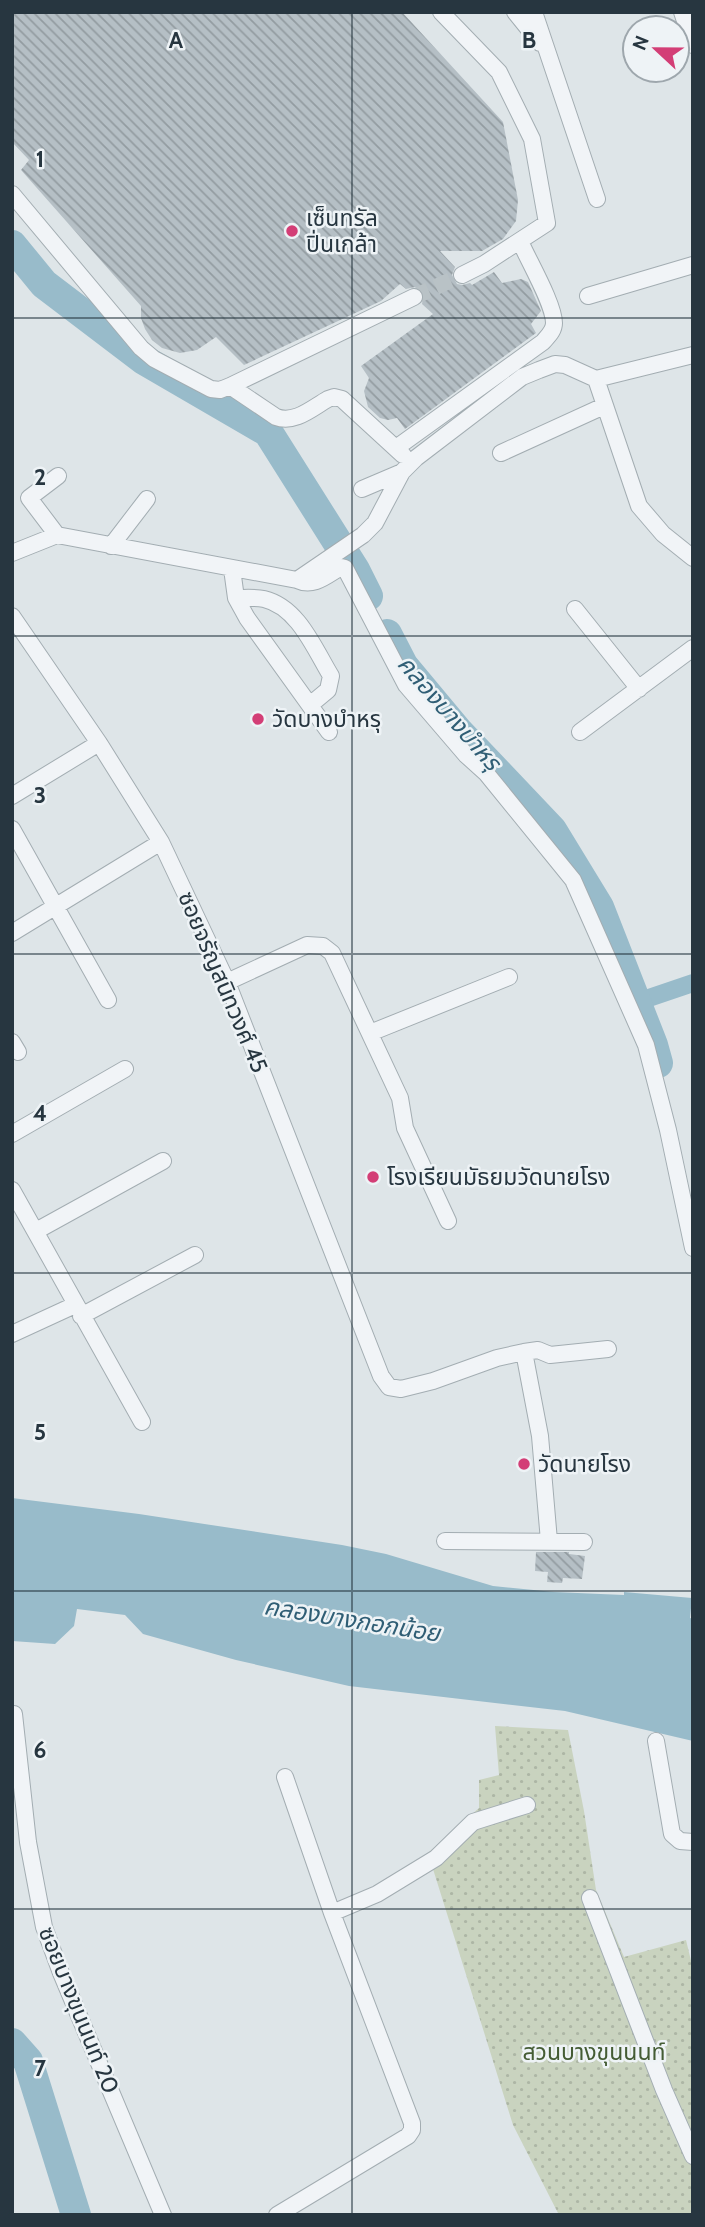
<svg xmlns="http://www.w3.org/2000/svg" width="705" height="2227" font-family="Cabin,'Noto Sans Thai',sans-serif">
  <style>
    .park { fill: url(#park-dots) }
    .water { fill: #98bbca }
    .lines { fill: none; stroke-linecap: round; stroke-linejoin: round }
    .canal { stroke: #98bbca; stroke-width: 18 }
    .river { stroke: #98bbca; stroke-width: 30 }
    .building { fill: url(#building-back-hatch) }
    .minor-tunnel { stroke: #b9c2c6; stroke-width: 16; stroke-dasharray: 16 8; stroke-linecap: butt }
    .minor-casing { stroke: #a3adb2; stroke-width: 18 }
    .minor { stroke: #f1f4f7; stroke-width: 16 }
    .grid { fill: none; stroke: #273640; stroke-width: 2; stroke-opacity: 0.55 }
    .poi-dot { fill: #d33e76; stroke: #eef3f6; stroke-width: 2.5 }
    .labels { text-anchor: middle; stroke-width: 5; stroke-linejoin: round; paint-order: stroke }
    .poi-label { font-size: 23px; fill: #273640; stroke: #eef3f6; text-anchor: start }
    .street-label { font-size: 23px; fill: #273640; stroke: #eef3f6 }
    .park-label { font-size: 23px; fill: #445c34; stroke: #eef3f6 }
    .water-label { font-size: 24px; font-style: italic; fill: #305e75; stroke: #eef3f6 }
    .grid-label { font-size: 23px; text-anchor: middle; font-weight: bold; fill: #273640; stroke: #eef3f6; stroke-width: 5; stroke-linejoin: round; paint-order: stroke }
  </style>
  <defs>
    <pattern id="park-dots" width="8" height="8" patternUnits="userSpaceOnUse" patternTransform="scale(1.75)"><rect width="8" height="8" fill="#c9d3bf"/><path d="M2 2h.1M6 6h.1" fill="none" stroke="#adb6a5" stroke-width="1.8" stroke-linecap="round"/></pattern>
    <pattern id="building-back-hatch" width="6" height="6" patternUnits="userSpaceOnUse" patternTransform="scale(1.75)"><rect width="6" height="6" fill="#b5bfc5"/><path d="M-1 5l2 2M0 0l6 6M5-1l2 2" fill="none" stroke="#939ca1"/></pattern>
  </defs>
  <rect width="100%" height="100%" fill="#dee5e8"/>
  <!-- park -->
  <path class="park" d="M 495,1726 L 568,1730 L 584,1811 L 596,1890 L 624,1957 L 686,1940 L 693,1969 L 693,2215 L 559,2215 L 513,2125 L 428,1853 L 479,1808 L 479,1780 L 499,1775 Z"/>
  <!-- water -->
  <path class="water" d="M 12,1498 L 139,1514 L 342,1545 L 386,1554 L 493,1586 L 554,1592 L 624,1595 L 624,1592 L 692,1598 L 690,1618 L 693,1619 L 693,1741 L 565,1711 L 349,1686 L 236,1660 L 143,1634 L 125,1615 L 77,1609 L 74,1626 L 55,1644 L 12,1641 Z"/>
  <g class="lines">
    <!-- canal -->
    <path class="canal" d="M 637,1002 L 693,983"/>
    <!-- river -->
    <path class="river" d="M 12,245 L 44,284 L 144,360 L 268,432 L 355,570 L 368,596
      M 387,634 L 403,665 L 458,731 L 552,830 L 599,907 L 653,1045 L 658,1063
      M 12,2043 L 28,2061 L 76,2215"/>
  </g>
  <!-- building -->
  <path class="building" d="M 12,12 L 402,12 L 503,122 L 518,200 L 516,221 L 503,239 L 482,251 L 440,251 L 455,267 L 452,275 L 457,284 L 462,285 L 470,283 L 472,285 L 494,272 L 502,283 L 521,279 L 528,282 L 541,311 L 531,324 L 536,333 L 405,429 L 397,418 L 388,420 L 380,418 L 368,407 L 364,391 L 369,378 L 361,366 L 433,314 L 422,304 L 424,293 L 415,287 L 406,289 L 400,284 L 381,301 L 244,365 L 216,337 L 197,350 L 180,353 L 162,348 L 152,340 L 145,329 L 141,318 L 141,306 L 21,170 L 29,160 L 12,142 Z
    M 536,1552 L 569,1552 L 569,1554 L 585,1556 L 582,1579 L 563,1578 L 562,1583 L 547,1582 L 548,1572 L 535,1571 Z"/>
  <g class="lines">
    <!-- minor-tunnel -->
    <path class="minor-tunnel" d="M 414,297 L 462,275"/>
    <!-- minor casing -->
    <g class="minor-casing">
      <path id="minor" d="M 441,12 L 499,72 L 532,139 L 547,223 L 484,264 L 462,275
        M 515,12 L 540,43
        M 534,12 L 597,199
        M 682,12 L 693,45
        M 12,194 L 141,348 L 154,359 L 211,389 L 220,390 L 230,386 L 414,297
        M 588,296 L 693,265
        M 596,379 L 639,506 L 663,534 L 693,558
        M 230,386 L 276,417 C 295,424 312,408 328,399 L 334,397 L 342,399 L 403,455
        M 396,448 L 543,342 C 548,336 554,331 554,323 C 554,304 528,260 520,241
        M 501,453 L 604,406
        M 362,489 L 402,472
        M 57,535 L 29,498 L 58,476
        M 111,546 L 147,499
        M 12,553 L 57,535 L 297,580 L 363,535 L 375,523 L 402,472 L 416,458 L 522,377 L 539,370 L 555,364 L 565,365 L 596,379 L 693,355
        M 232,569 L 236,598 L 247,618 L 329,732
        M 297,580 C 314,588 327,575 341,567 L 345,568 L 406,685 L 466,755 L 486,773 L 573,880 L 646,1045 L 668,1130 L 693,1248
        M 236,598 C 245,598 255,597 264,599 C 298,607 314,648 331,676 L 328,690 L 310,705
        M 575,609 L 639,689
        M 12,616 L 99,743 L 161,842 L 227,982 L 381,1376 L 389,1387 L 401,1389 L 433,1381 L 497,1358 L 524,1352 L 540,1436 L 549,1541
        M 580,732 L 693,648
        M 12,796 L 99,743
        M 12,829 L 108,1000
        M 12,933 L 161,842
        M 227,982 L 307,945 L 323,946 L 332,953 L 400,1098 L 405,1128 L 448,1221
        M 370,1033 L 509,977
        M 12,1042 L 18,1052
        M 12,1134 L 125,1069
        M 12,1190 L 142,1422
        M 36,1231 L 163,1161
        M 81,1316 L 195,1255
        M 12,1334 L 75,1305
        M 524,1352 L 538,1350 L 550,1355 L 608,1349
        M 445,1541 L 584,1542
        M 14,1714 L 28,1842 L 44,1927 L 61,1973 L 163,2215
        M 656,1741 L 672,1834 L 680,1841 L 693,1842
        M 590,1898 L 664,2090 L 693,2156
        M 332,1913 L 377,1894 L 436,1858 L 473,1822 L 527,1805
        M 277,2215 L 408,2136 L 412,2130 L 412,2123 L 332,1913 L 285,1777"/>
    </g>
    <!-- minor -->
    <use href="#minor" class="minor"/>
  </g>
  <!-- grid -->
  <path class="grid" d="M 352,12 L 352,2215M 12,318 L 693,318M 12,636 L 693,636M 12,954 L 693,954M 12,1273 L 693,1273M 12,1591 L 693,1591M 12,1909 L 693,1909"/>
  <!-- markers -->
  <g class="poi-dot">
    <circle cx="292" cy="231" r="7"/>
    <circle cx="258" cy="719" r="7"/>
    <circle cx="373" cy="1177" r="7"/>
    <circle cx="524" cy="1464" r="7"/>
  </g>
  <g class="labels">
    <!-- poi labels -->
    <g class="poi-label">
      <text x="306" y="226">เซ็นทรัล<tspan x="306" dy="26">ปิ่นเกล้า</tspan></text>
      <text x="272" y="727">วัดบางบำหรุ</text>
      <text x="387" y="1185">โรงเรียนมัธยมวัดนายโรง</text>
      <text x="538" y="1472">วัดนายโรง</text>
    </g>
    <!-- street labels -->
    <g class="street-label">
      <text transform="translate(223 982) rotate(67)" y="8">ซอยจรัญสนิทวงศ์ 45</text>
      <text transform="translate(79 2010) rotate(68)" y="8">ซอยบางขุนนนท์ 20</text>
    </g>
    <!-- park labels -->
    <g class="park-label">
      <text x="594" y="2060">สวนบางขุนนนท์</text>
    </g>
    <!-- water labels -->
    <g class="water-label">
      <text transform="translate(449 713) rotate(49)" y="8">คลองบางบำหรุ</text>
      <text transform="translate(352 1620) rotate(9)" y="8">คลองบางกอกน้อย</text>
    </g>
  </g>
  <g class="grid-label">
    <text x="176" y="48">A</text>
    <text x="529" y="48">B</text>
    <text x="40" y="167">1</text>
    <text x="40" y="485">2</text>
    <text x="40" y="803">3</text>
    <text x="40" y="1121">4</text>
    <text x="40" y="1440">5</text>
    <text x="40" y="1758">6</text>
    <text x="40" y="2076">7</text>
  </g>
  <!-- border -->
  <rect width="705" height="2227" fill="none" stroke="#273640" stroke-width="28"/>
  <!-- north arrow -->
  <g transform="translate(656 49) rotate(292)"><circle r="33" fill="#eef3f6" stroke="#9ea7ad" stroke-width="2"/>
  <path d="M0-5L12 26L0 18L-12 26Z" fill="#d33e76"/>
  <text y="-10" font-size="19" font-weight="bold" text-anchor="middle" fill="#273640">N</text>
  </g>
</svg>
